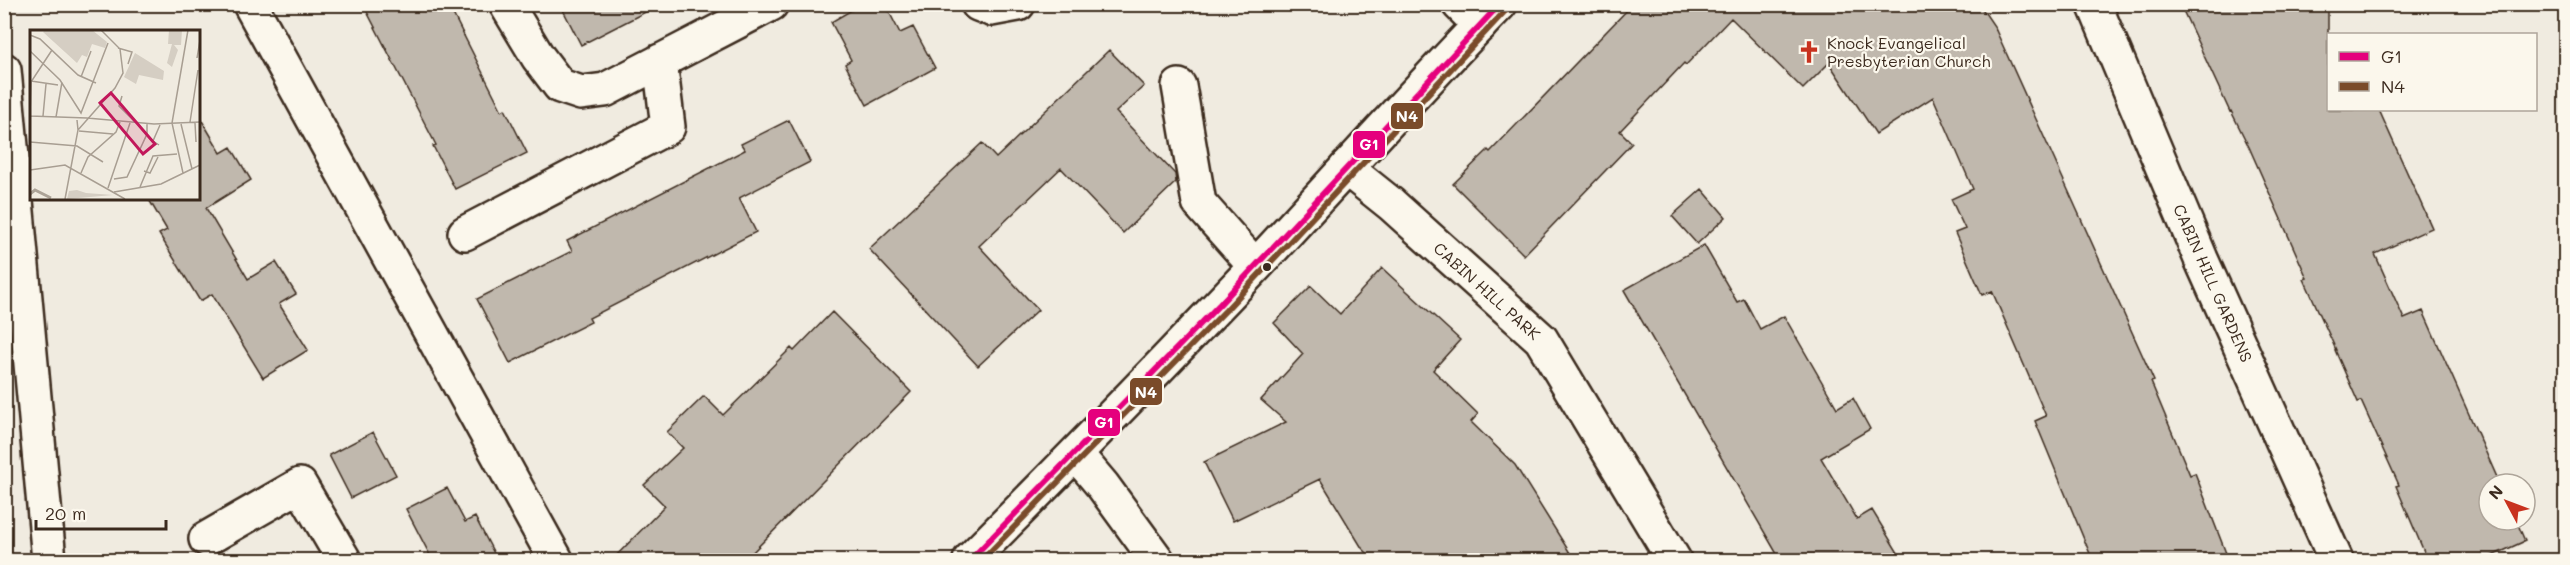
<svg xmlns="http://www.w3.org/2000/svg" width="2570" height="565" font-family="Mali,sans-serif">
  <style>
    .green { fill: #d5cec3; stroke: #887c70; stroke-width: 1.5 }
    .building { fill: #c0b8ad; stroke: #3b2a1e; stroke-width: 1.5 }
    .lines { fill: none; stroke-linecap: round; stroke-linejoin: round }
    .minor-casing { stroke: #3b2a1e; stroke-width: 38 }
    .highway-casing { stroke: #3b2a1e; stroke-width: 38 }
    .minor { stroke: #fbf7ec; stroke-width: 33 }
    .highway { stroke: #fbf7ec; stroke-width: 33 }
    .bus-1-casing { stroke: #fbf7ec; stroke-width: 10 }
    .bus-2-casing { stroke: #fbf7ec; stroke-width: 10 }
    .bus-1 { stroke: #e5007d; stroke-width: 6 }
    .bus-2 { stroke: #7a4b2a; stroke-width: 6 }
    .bus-dot { fill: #3b2a1e; stroke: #fbf7ec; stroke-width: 2 }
    .labels { text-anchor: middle; stroke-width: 4.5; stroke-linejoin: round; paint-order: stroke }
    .poi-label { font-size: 16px; fill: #3b2a1e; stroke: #fbf7ec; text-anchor: start }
    .street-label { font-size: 16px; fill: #3b2a1e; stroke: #fbf7ec }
    .inset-river { fill: none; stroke: #aca397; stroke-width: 3 }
    .inset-road { fill: none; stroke: #a89e92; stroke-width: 1.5 }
    .view { fill: #c2185b; fill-opacity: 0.15; stroke: #c2185b; stroke-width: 3 }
    .inset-edge { fill: none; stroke: #3b2a1e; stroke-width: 3 }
    .line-badge { stroke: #fbf7ec; stroke-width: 2 }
    .badge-label { font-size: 16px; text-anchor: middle; font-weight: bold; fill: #fff }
  </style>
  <rect width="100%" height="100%" fill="#f0ebe0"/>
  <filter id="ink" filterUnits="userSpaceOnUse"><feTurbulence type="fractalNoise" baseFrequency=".0167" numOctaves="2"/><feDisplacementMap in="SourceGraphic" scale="12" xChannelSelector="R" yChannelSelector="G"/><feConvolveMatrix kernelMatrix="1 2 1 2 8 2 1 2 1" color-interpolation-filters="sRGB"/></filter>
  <g filter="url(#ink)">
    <!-- green -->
    <path class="green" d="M 5,459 L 12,560 L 5,560 Z"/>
    <!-- building -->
    <path class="building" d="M 363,4 L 448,4 L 502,111 L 505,109 L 527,153 L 455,189 L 433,146 L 436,145 Z
      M 560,4 L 661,4 L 581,45 Z
      M 862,4 L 885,4 L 900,33 L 913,27 L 935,68 L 867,105 L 845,64 L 851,60 L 831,22 Z
      M 1633,4 L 1979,4 L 1994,26 L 2077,210 L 2154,381 L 2151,382 L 2190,475 L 2195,473 L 2229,561 L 2093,561 L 2035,421 L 2046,416 L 1992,291 L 1982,295 L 1955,233 L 1965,229 L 1951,199 L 1973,189 L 1933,97 L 1876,134 L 1829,63 L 1803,89 L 1731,18 L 1686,65 L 1684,63 L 1620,131 L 1632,143 L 1524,255 L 1453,184 L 1488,150 L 1490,152 Z
      M 2180,4 L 2328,4 L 2328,110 L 2379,110 L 2432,228 L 2375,254 L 2404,319 L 2423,311 L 2500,484 L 2489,484 L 2489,520 L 2516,520 L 2525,541 L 2481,561 L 2428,561 L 2396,486 L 2399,485 L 2361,401 L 2358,402 L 2335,350 L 2336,350 L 2304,279 L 2307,278 L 2249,147 L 2231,111 L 2230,112 Z
      M 1109,50 L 1144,86 L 1116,112 L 1175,174 L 1176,182 L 1123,233 L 1061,168 L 979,246 L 1038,310 L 978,366 L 869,249 L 982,143 L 996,158 Z
      M 198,114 L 221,153 L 231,147 L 251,180 L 206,208 L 248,279 L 276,262 L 296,294 L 279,304 L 308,350 L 263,378 L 212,294 L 200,301 L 159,234 L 167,230 L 148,198 L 198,198 Z
      M 789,120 L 810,162 L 739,198 L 756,232 L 589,318 L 591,322 L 510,363 L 477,299 L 572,251 L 567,241 L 745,150 L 741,144 Z
      M 1702,189 L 1726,217 L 1697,244 L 1672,216 Z
      M 1704,245 L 1737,302 L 1744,299 L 1760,329 L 1784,316 L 1837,408 L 1853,398 L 1870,429 L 1821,458 L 1857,519 L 1872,510 L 1903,561 L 1781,561 L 1624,290 Z
      M 1382,268 L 1460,340 L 1433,370 L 1478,414 L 1471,422 L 1515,465 L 1575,561 L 1375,561 L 1362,548 L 1320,479 L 1233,521 L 1204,462 L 1286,422 L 1261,400 L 1303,354 L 1274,323 L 1311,286 L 1340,314 Z
      M 832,312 L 911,392 L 744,561 L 611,561 L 665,506 L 644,485 L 683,448 L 667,432 L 704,396 L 723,415 L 791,348 L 794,351 Z
      M 373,432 L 396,475 L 351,498 L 329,455 Z
      M 447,488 L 465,522 L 475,517 L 498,561 L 433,561 L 406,509 Z"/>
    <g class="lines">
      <!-- minor casing -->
      <g class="minor-casing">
        <path id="minor" d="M 250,4 L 556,560
          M 506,4 L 538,57 L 560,86 L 581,93 L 605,90 L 771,4
          M 978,4 L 991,9 L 1018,4
          M 1459,4 L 1480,25
          M 2094,4 L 2201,259 L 2336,560
          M 1179,86 L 1199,203 L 1255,266
          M 1346,168 L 1391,204 L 1541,339 L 1674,560
          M 465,233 L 668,127 L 660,61
          M 1076,454 L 1103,486 L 1157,560
          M 206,539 L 300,485 L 344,560"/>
      </g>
      <!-- highway casing -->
      <g class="highway-casing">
        <path id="highway" d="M 4,70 L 49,560
          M 970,560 C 1066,464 1161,366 1255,267 C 1337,179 1416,90 1500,4"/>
      </g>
      <!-- minor -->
      <use href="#minor" class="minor"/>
      <!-- highway -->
      <use href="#highway" class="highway"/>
      <!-- bus-1 casing -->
      <g class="bus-1-casing">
        <path id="bus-1" d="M 970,560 L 1220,304 L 1500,4"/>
      </g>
      <!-- bus-2 casing -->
      <g class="bus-2-casing">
        <path id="bus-2" d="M 982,560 L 1226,310 L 1506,10"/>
      </g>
      <!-- bus-1 -->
      <use href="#bus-1" class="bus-1"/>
      <!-- bus-2 -->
      <use href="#bus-2" class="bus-2"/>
    </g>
  </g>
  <!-- icons -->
  <defs>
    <g id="church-bare" transform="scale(1.8)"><path d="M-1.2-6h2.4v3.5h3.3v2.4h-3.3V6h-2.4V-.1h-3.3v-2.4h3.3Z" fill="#c8321e" stroke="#fbf7ec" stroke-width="2.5" paint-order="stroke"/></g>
  </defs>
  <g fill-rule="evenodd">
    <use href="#church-bare" x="1809" y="52"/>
  </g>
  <!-- markers -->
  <circle class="bus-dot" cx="1267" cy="267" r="5"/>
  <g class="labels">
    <!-- poi labels -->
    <g class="poi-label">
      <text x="1827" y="49">Knock Evangelical<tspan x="1827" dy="18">Presbyterian Church</tspan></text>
    </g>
    <!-- street labels -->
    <g class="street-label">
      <text transform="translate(2213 283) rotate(66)" y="6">CABIN HILL GARDENS</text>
      <text transform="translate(1487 291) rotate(42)" y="6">CABIN HILL PARK</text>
    </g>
  </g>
  <!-- overview -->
  <g transform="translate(30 30)">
    <rect width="170" height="170" fill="#f0ebe0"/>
    <path d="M 15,0 L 62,0 L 77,12 L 75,18 L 62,14 L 57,27 L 52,25 L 47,33 L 13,2 ZM 139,0 L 152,0 L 151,15 L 144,15 L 148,20 L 142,37 L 137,33 L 142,14 L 138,14 ZM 105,23 L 134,41 L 133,50 L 109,45 L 106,54 L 94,47 ZM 47,160 L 56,163 L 83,165 L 37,169 L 39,161 Z" fill="#d5cec3"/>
    <path class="inset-river" d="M 0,164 L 5,160 L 21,168"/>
    <path class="inset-road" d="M 0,5 L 10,9 L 48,45 L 66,53M 88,18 L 102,22 L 98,34M 0,21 L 30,50 L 51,83 L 78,13M 167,28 L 170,10M 51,47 L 61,21M 1,51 L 28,55M 92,66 L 89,76 L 105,92M 0,86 L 1,52 L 22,20M 0,86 L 57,88M 13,86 L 16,54M 26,87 L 32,52M 57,88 L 124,94 L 170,92M 160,92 L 168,40M 165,93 L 166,112M 151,94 L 162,139M 48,100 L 85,58 L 93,43 L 90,19 L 71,0M 49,101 L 83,104M 0,112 L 47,116 L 73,132M 129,115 L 123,111 L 130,95M 0,140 L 35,135 L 95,169M 114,141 L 120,143 L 128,127M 51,143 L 58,127 L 86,102 L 90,92M 153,143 L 142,93 L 158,0M 84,149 L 97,147 L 117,104 L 117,94M 110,157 L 123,126 L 147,124M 78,158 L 100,93M 84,162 L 131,154 L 170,135M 35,169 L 48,100 L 47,90"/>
    <path class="view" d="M 81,63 L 125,114 L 113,124 L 70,73 Z"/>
    <rect width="170" height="170" class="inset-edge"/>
  </g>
  <g class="line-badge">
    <rect x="1390" y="102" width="34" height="28" rx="6" fill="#7a4b2a"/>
    <rect x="1352" y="130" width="34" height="29" rx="6" fill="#e5007d"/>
    <rect x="1129" y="377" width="34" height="29" rx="6" fill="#7a4b2a"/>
    <rect x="1087" y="408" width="34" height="29" rx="6" fill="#e5007d"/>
  </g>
  <g class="badge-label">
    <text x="1407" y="122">N4</text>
    <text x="1369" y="150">G1</text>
    <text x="1146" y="398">N4</text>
    <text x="1104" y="428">G1</text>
  </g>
  <!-- margin -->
  <rect width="2570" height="565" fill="none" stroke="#fbf7ec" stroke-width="24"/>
  <rect x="12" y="12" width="2546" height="541" fill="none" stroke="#3b2a1e" stroke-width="2" filter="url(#ink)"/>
  <!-- legend -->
  <rect x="2327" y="33" width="210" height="78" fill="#fbf7ec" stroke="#aea59a" stroke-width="1.5"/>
  <rect x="2339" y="52" width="30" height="9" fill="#e5007d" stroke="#aea59a" stroke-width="1.5"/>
  <text x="2381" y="63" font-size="18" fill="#3b2a1e">G1</text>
  <rect x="2339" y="82" width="30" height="9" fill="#7a4b2a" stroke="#aea59a" stroke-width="1.5"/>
  <text x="2381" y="93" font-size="18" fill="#3b2a1e">N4</text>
  <!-- north arrow -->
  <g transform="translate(2507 502) rotate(311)"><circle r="28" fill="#fbf7ec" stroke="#aea59a" stroke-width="1.5"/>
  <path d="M0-4.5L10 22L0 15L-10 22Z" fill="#c8321e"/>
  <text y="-9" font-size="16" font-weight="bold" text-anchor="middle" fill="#3b2a1e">N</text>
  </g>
  <!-- scale -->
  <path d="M36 520v9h130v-9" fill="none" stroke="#3b2a1e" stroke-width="3"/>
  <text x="45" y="520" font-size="18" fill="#3b2a1e" stroke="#fbf7ec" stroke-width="4.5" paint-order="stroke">20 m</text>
</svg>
